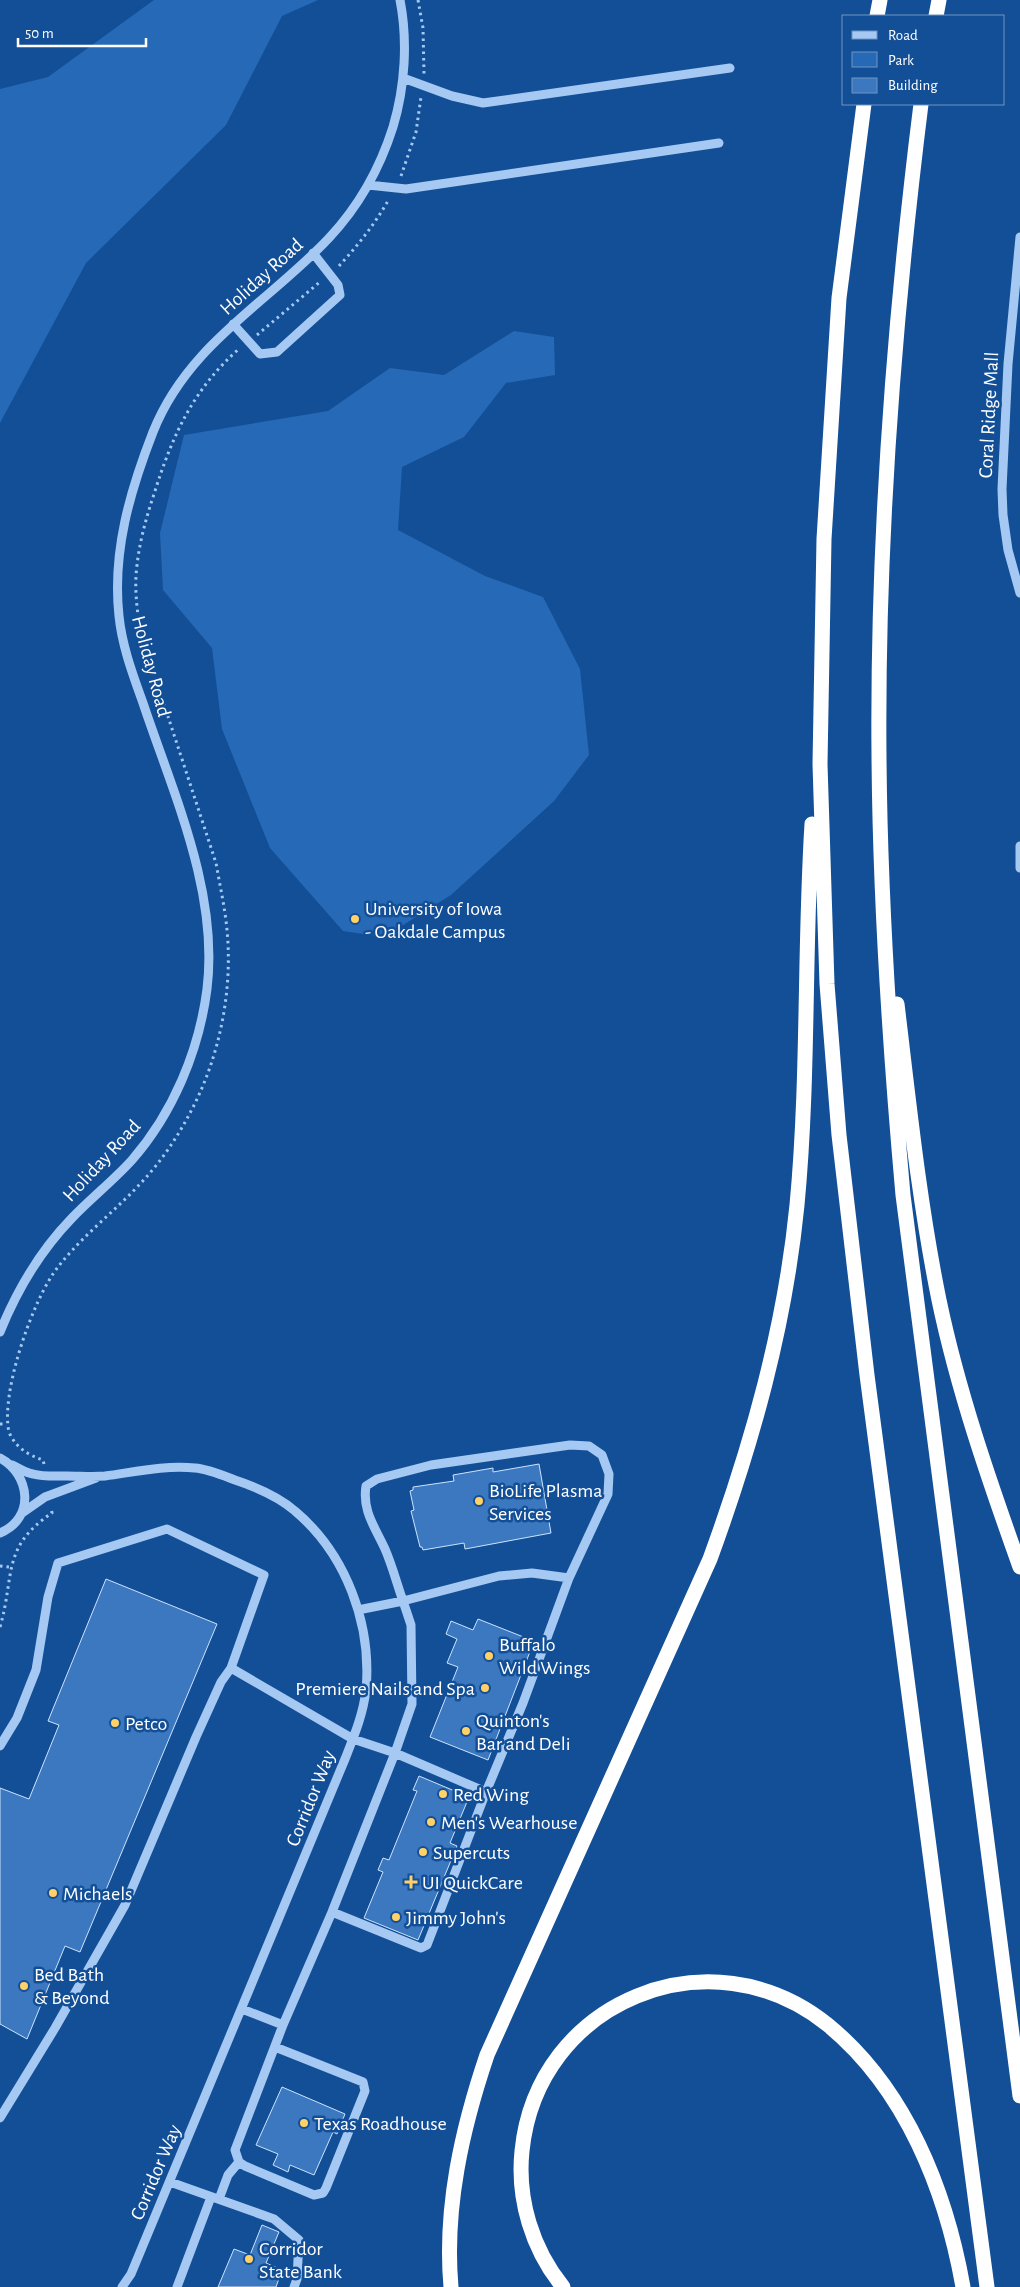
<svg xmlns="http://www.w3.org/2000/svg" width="1020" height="2287" font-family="'Alegreya Sans',sans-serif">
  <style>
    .green { fill: #2669b6 }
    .building { fill: #3c78bf; stroke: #cce3fd }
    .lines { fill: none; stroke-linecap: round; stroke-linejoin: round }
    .path { stroke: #a5c9f3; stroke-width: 3; stroke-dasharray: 2.5 4; stroke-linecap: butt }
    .minor { stroke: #a5c9f3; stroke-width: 9 }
    .highway { stroke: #fff; stroke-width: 15 }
    .poi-dot { fill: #ffd166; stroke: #134f97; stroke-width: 2 }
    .labels { text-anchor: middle; stroke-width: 5; stroke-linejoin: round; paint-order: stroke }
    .street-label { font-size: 20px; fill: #fff; stroke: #134f97 }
    .poi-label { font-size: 20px; fill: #fff; stroke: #134f97; text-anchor: start }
  </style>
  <rect width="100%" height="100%" fill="#134f97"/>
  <!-- green -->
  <path class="green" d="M 154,0 L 318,0 L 282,16 L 226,125 L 86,263 L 0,423 L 0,89 L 48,77 Z
    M 514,331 L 554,337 L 555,375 L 506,383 L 464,437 L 402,467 L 398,530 L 485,576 L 543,597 L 580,669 L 589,755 L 554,801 L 451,895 L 384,937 L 343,931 L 270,848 L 222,729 L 212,648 L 163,590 L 160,533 L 184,435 L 328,411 L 390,368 L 444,375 Z"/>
  <!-- building -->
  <path class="building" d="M 539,1464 L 551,1533 L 465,1549 L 464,1543 L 423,1550 L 422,1547 L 420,1547 L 411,1511 L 414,1510 L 410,1491 L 413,1490 L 413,1487 L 454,1481 L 453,1475 L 493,1468 L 493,1472 Z
    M 106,1579 L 217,1624 L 80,1952 L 65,1946 L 27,2039 L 0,2024 L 0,1788 L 29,1799 L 59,1725 L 48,1721 Z
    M 478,1619 L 526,1638 L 524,1645 L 531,1649 L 488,1760 L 430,1737 L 458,1667 L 447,1663 L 457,1639 L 446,1634 L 451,1621 L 473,1630 Z
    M 419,1776 L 469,1797 L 450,1843 L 457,1846 L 418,1940 L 364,1918 L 383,1872 L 378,1870 L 383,1858 L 389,1860 L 417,1791 L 413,1790 Z
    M 282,2087 L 345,2114 L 337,2134 L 333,2132 L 314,2175 L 290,2165 L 288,2172 L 273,2165 L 278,2154 L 256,2145 Z
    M 262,2225 L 279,2232 L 266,2263 L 282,2270 L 276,2287 L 218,2287 L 234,2249 L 250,2255 Z"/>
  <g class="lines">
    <!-- path -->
    <path class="path" d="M 418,0 L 423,28 L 424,74
      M 401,176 L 416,132 L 421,97
      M 339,266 C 358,245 375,224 389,199
      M 257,335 L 321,281
      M 0,1424 L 6,1424
      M 44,1464 L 43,1460 C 28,1455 15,1447 9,1432 C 0,1394 33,1298 58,1267 C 82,1236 114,1212 140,1184 C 160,1163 177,1138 190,1113 C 219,1059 233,992 227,930 C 225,908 220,886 216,863 L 141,634 C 137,611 134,588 137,565 C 140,539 147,515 155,491 C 173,434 194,388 240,348
      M 0,1566 L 10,1567
      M 0,1627 C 15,1576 1,1547 52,1513 L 51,1507"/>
    <!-- minor -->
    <path class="minor" d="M 403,78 L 452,96 L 483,103 L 730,68
      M 368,185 L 406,189 L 719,143
      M 1020,237 L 1008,364 L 1002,489 L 1003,515 L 1008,550 L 1020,593
      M 233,324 L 260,354 L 277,352 L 340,295 L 338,285 L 313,253
      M 1020,846 L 1020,868
      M 0,1332 C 17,1290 40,1251 72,1218 C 91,1198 113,1181 132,1160 C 173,1113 199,1051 207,989 C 219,892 173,793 143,703 C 133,675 122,646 119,616 C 112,552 130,491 153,432 C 188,344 268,303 329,238 C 359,206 380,168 393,127 C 405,87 408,41 400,0
      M 570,1445 L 589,1446 L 602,1455 L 609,1474 L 608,1494 L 569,1578 L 532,1573 L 499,1576 L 403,1601 C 397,1584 392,1565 385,1549 C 375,1527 362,1511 366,1486 L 377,1479 L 431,1465 Z
      M 0,1458 C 30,1474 36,1518 0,1533
      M 12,1465 C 19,1468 26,1473 33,1474 C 44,1477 56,1476 67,1476 C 80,1476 93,1477 105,1476 C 135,1472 164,1465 195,1468 C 208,1469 222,1475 235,1480 C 256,1487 278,1496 295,1511 C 346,1554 372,1624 366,1690 C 363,1715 354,1736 345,1759 L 131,2274 L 122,2287
      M 22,1513 L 45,1497 L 96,1478
      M 358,1610 L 403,1601 L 411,1625 L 412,1704 L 395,1753 L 486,1792 L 523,1703 L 569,1578
      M 0,1746 L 17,1718 L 36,1670 L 48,1597 L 58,1563 L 167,1529 L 264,1575 L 231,1668
      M 332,1912 L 416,1946 L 421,1948 L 427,1945 L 486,1792
      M 275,2047 L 363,2082 L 365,2091 L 326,2188 L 323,2193 L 314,2195 L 245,2166 L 239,2162 L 235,2150 L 283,2025
      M 0,2118 L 55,2028 L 125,1905 L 196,1737 L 221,1682 L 231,1668 L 353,1739 L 395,1753 L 332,1912 L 283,2025 L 242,2009
      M 170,2182 L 274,2219 L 299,2240 L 297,2279 L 294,2287
      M 219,2199 L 228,2175 L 239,2162
      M 177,2287 L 211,2197"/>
    <!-- highway -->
    <path class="highway" d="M 877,16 L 880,0
      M 936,16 L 939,0
      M 864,104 L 839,298 L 824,539 L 820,764 L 827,984 L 839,1135 L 867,1375 L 987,2287
      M 921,104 C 894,320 877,537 879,756 C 880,903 890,1049 903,1195 L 1020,2096
      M 897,1004 C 909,1103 919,1202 939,1300 C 958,1391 989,1480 1020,1567
      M 451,2287 C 444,2208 462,2129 487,2055 L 710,1559 C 752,1444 785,1327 797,1205 C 809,1078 804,950 812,824
      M 563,2287 C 532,2249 517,2199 522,2151 C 537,2001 711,1930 828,2025 C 906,2089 946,2191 963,2287"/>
  </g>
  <!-- markers -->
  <g class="poi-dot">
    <circle cx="355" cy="919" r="5"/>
    <circle cx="479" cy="1501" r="5"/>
    <circle cx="489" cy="1656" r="5"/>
    <circle cx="485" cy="1688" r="5"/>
    <circle cx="115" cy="1723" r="5"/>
    <circle cx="466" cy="1731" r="5"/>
    <circle cx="443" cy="1794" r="5"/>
    <circle cx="431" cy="1822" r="5"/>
    <circle cx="423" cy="1852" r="5"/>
    <path d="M408.5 1874.5h5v5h5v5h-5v5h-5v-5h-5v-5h5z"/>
    <circle cx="53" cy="1893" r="5"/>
    <circle cx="396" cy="1917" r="5"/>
    <circle cx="24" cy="1986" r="5"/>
    <circle cx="304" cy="2123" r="5"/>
    <circle cx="249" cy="2259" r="5"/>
  </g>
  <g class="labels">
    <!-- street labels -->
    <g class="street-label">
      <text transform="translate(261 276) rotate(-42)" y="7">Holiday Road</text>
      <text transform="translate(988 415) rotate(-87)" y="7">Coral Ridge Mall</text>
      <text transform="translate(152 666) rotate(75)" y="7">Holiday Road</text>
      <text transform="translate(101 1160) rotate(-47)" y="7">Holiday Road</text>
      <text transform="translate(310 1798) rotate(-68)" y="7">Corridor Way</text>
      <text transform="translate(155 2172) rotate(-67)" y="7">Corridor Way</text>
    </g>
    <!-- poi labels -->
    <g class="poi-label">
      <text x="365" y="915">University of Iowa<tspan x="365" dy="23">- Oakdale Campus</tspan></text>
      <text x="489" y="1497">BioLife Plasma<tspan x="489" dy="23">Services</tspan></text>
      <text x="499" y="1651">Buffalo<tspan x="499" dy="23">Wild Wings</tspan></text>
      <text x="475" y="1695" text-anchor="end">Premiere Nails and Spa</text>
      <text x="476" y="1727">Quinton's<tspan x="476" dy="23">Bar and Deli</tspan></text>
      <text x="125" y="1730">Petco</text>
      <text x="453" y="1801">Red Wing</text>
      <text x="441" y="1829">Men's Wearhouse</text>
      <text x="433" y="1859">Supercuts</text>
      <text x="422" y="1889">UI QuickCare</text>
      <text x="63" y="1900">Michaels</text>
      <text x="406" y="1924">Jimmy John's</text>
      <text x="34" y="1981">Bed Bath<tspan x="34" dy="23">&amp; Beyond</tspan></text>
      <text x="314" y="2130">Texas Roadhouse</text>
      <text x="259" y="2255">Corridor<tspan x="259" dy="23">State Bank</tspan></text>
    </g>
  </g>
  <!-- legend -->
  <rect x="842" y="15" width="162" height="90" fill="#134f97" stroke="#7195c1"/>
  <rect x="852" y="31" width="25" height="8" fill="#a5c9f3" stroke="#7195c1"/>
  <text x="888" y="40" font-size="15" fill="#ffffff">Road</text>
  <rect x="852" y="52" width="25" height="15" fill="#2669b6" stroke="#7195c1"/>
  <text x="888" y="65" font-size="15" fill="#ffffff">Park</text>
  <rect x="852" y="78" width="25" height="15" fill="#3c78bf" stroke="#7195c1"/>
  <text x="888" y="90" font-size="15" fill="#ffffff">Building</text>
  <!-- scale -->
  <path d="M18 38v8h128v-8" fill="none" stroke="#ffffff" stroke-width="2.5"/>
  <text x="25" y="38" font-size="15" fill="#ffffff" stroke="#134f97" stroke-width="4" paint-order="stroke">50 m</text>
</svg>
